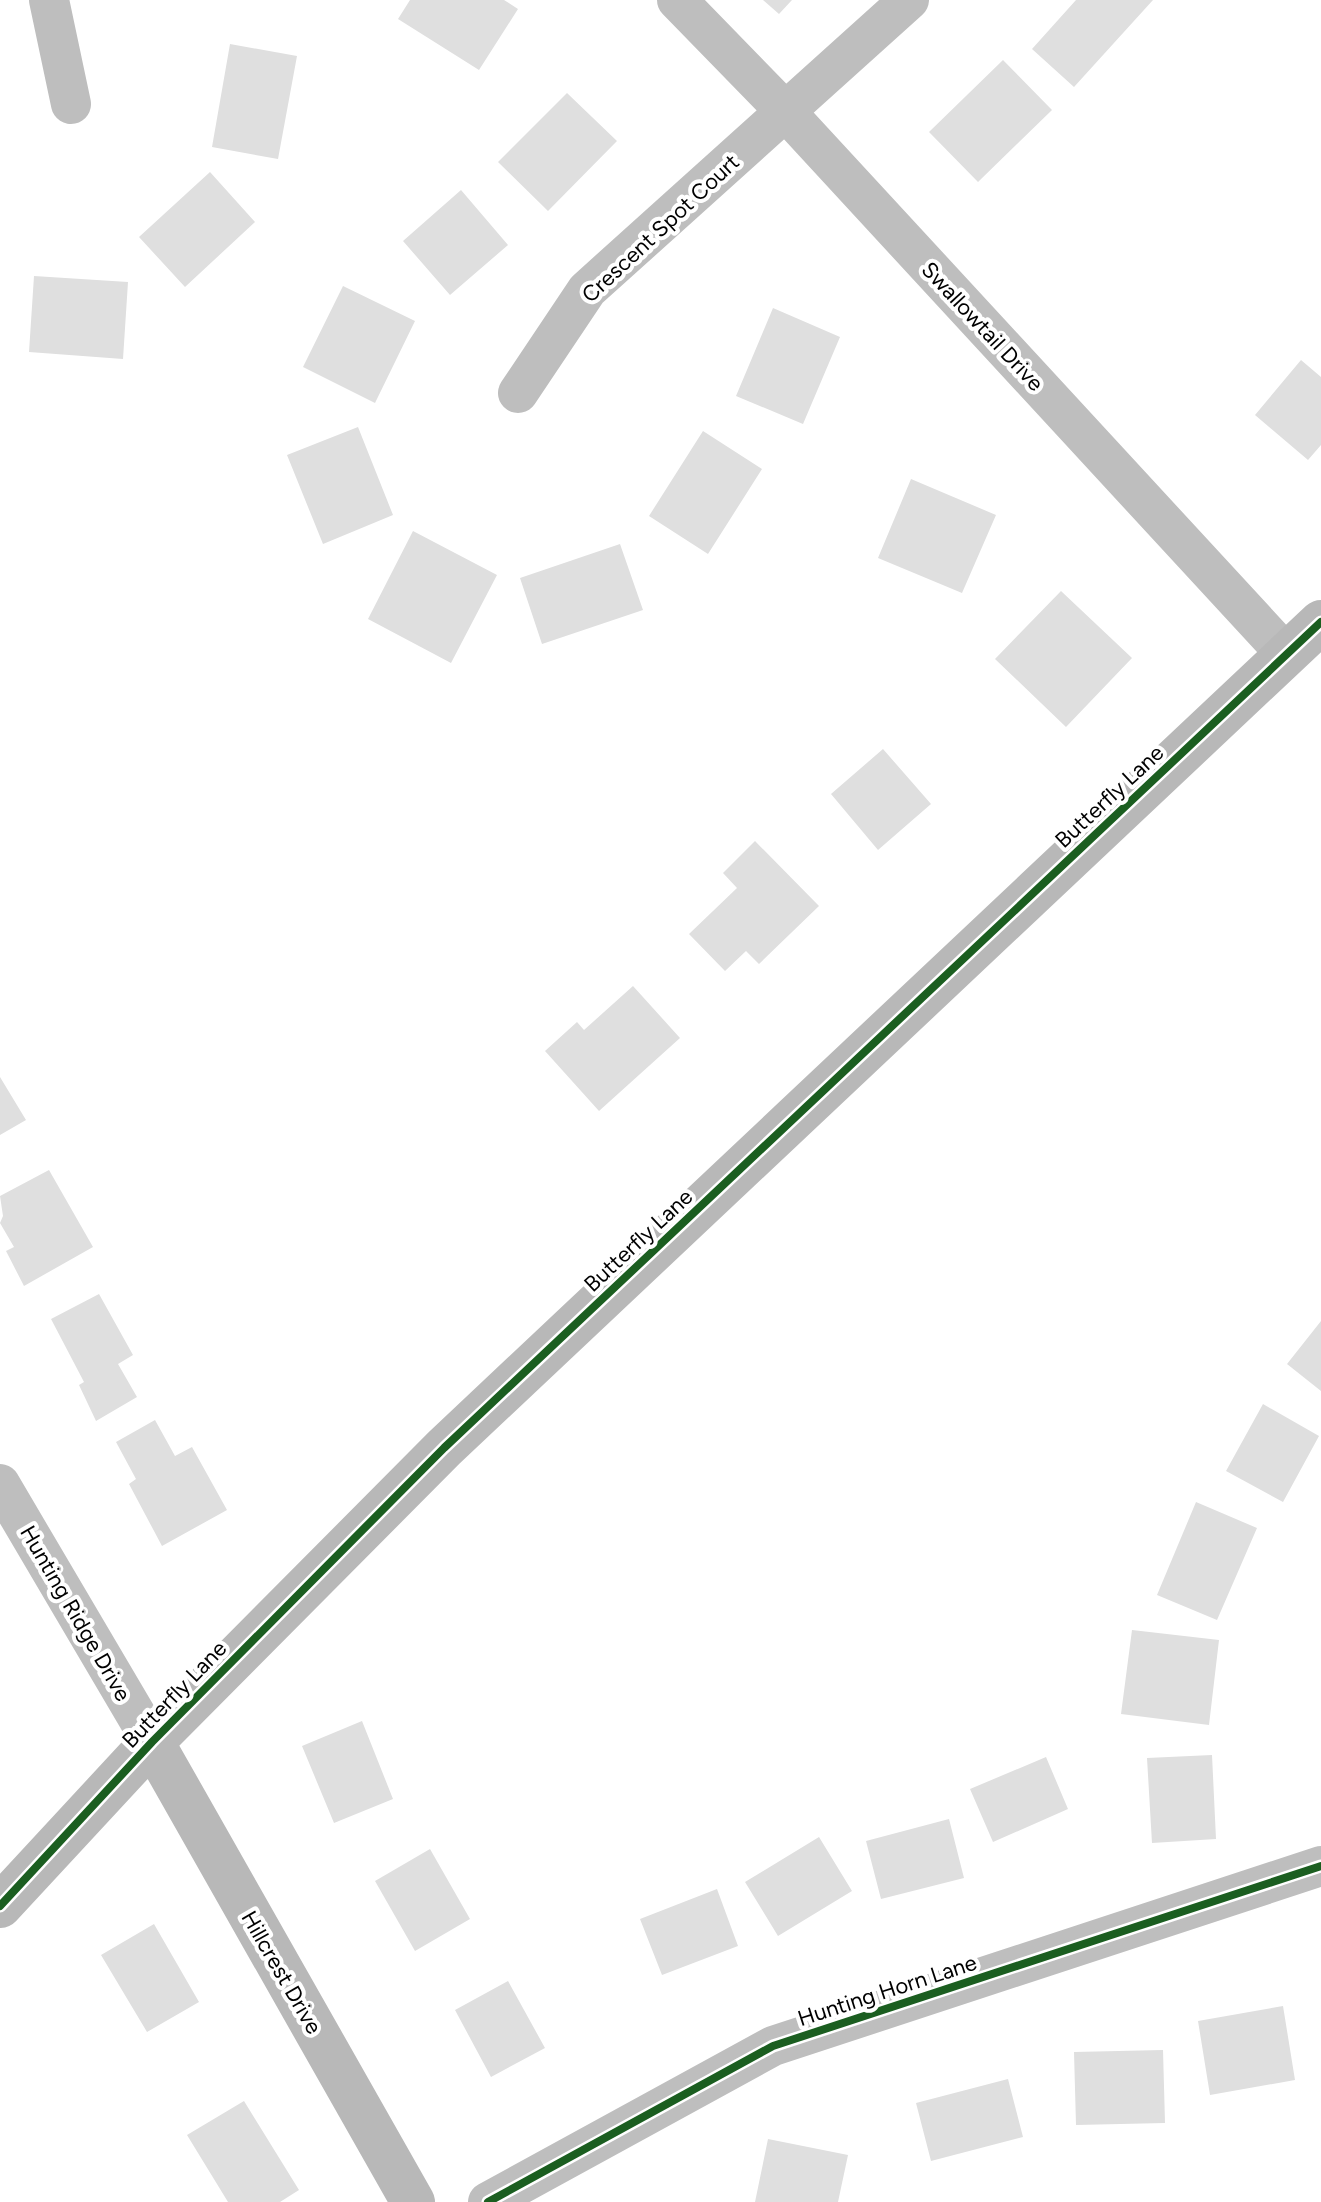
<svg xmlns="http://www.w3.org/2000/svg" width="1321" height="2202" font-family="Figtree,sans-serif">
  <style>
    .building { fill: #dfdfdf }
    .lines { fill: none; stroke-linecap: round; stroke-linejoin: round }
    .street { stroke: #bebebe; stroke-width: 40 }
    .secondary { stroke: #b8b8b8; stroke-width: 44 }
    .cycleway-casing { stroke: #fff; stroke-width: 13 }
    .cycleway { stroke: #1b5e20; stroke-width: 8 }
    .labels { text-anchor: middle; stroke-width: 8; stroke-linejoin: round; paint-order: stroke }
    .street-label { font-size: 22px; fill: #000; stroke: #fff }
  </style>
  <rect width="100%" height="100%" fill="#fff"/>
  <!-- building -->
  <path class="building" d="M 410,0 L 504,0 L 518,9 L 479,70 L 398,19 Z
    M 763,0 L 792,0 L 779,14 Z
    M 1076,0 L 1153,0 L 1074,87 L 1032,49 Z
    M 230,44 L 297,56 L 278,159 L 212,147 Z
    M 1003,60 L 1052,110 L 978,182 L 929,132 Z
    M 567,93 L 617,141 L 548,211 L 498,162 Z
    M 210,172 L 255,222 L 185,287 L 139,237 Z
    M 461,190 L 508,245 L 450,295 L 403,241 Z
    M 34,276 L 128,282 L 123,359 L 29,352 Z
    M 343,286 L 415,321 L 375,403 L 303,367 Z
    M 773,308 L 840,337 L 803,424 L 736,396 Z
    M 1301,360 L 1321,377 L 1321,445 L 1308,460 L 1255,415 Z
    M 358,427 L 393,515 L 323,544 L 287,455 Z
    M 703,431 L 762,469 L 708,554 L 649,516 Z
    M 911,479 L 996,515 L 962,593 L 878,558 Z
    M 413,531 L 497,575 L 451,663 L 368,619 Z
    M 620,544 L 643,610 L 542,644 L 520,578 Z
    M 1061,591 L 1132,658 L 1066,727 L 995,659 Z
    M 883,749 L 931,804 L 878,850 L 831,794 Z
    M 755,841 L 819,906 L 759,964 L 746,951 L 725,971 L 689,934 L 737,888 L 723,873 Z
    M 633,986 L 680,1038 L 599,1111 L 545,1051 L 577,1022 L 584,1030 Z
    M 0,1077 L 26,1120 L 0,1135 Z
    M 49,1170 L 93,1247 L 24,1286 L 6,1251 L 14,1247 L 0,1223 L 3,1216 L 0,1196 Z
    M 99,1294 L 133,1355 L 118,1364 L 137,1397 L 96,1421 L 79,1385 L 84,1382 L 51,1319 Z
    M 1321,1321 L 1321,1391 L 1287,1364 Z
    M 1263,1404 L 1319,1436 L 1283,1502 L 1226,1471 Z
    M 155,1420 L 175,1456 L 192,1447 L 227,1510 L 162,1546 L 129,1484 L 136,1479 L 116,1442 Z
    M 1196,1502 L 1257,1528 L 1217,1620 L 1157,1595 Z
    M 1132,1630 L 1219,1640 L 1209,1725 L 1121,1714 Z
    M 362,1721 L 393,1799 L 334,1823 L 302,1746 Z
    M 1212,1755 L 1216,1839 L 1152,1843 L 1147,1758 Z
    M 1046,1757 L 1068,1809 L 993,1842 L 970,1789 Z
    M 949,1819 L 964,1878 L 881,1899 L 866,1841 Z
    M 819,1837 L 852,1891 L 778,1936 L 745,1882 Z
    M 430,1849 L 470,1919 L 415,1951 L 375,1881 Z
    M 717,1889 L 738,1946 L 662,1975 L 640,1919 Z
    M 154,1924 L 199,2002 L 147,2032 L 101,1955 Z
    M 508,1981 L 545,2048 L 491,2077 L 455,2010 Z
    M 1283,2006 L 1295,2080 L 1210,2095 L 1198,2021 Z
    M 1163,2050 L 1165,2123 L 1076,2125 L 1074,2052 Z
    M 1008,2079 L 1023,2137 L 931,2161 L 916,2103 Z
    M 244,2101 L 299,2190 L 280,2202 L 228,2202 L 187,2135 Z
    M 768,2139 L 848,2155 L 838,2202 L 755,2202 Z"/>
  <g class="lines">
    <!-- street -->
    <path class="street" d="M 49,0 L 71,104
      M 677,0 L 786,112 L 1286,654
      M 518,393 L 587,290 L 909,0
      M 0,1484 L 152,1742
      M 488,2202 L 773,2046 L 1321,1866"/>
    <!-- secondary -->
    <path class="secondary" d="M 152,1742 L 413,2202
      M 0,1906 L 152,1742 L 444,1448 L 1321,622"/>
    <!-- cycleway casing -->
    <g class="cycleway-casing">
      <path id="cycleway" d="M 0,1906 L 152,1742 L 444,1448 L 1321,622
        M 488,2202 L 773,2046 L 1321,1866"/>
    </g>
    <!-- cycleway -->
    <use href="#cycleway" class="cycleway"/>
  </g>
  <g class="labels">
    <!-- street labels -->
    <g class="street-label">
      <text transform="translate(660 228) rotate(-43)" y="8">Crescent Spot Court</text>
      <text transform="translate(983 326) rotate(47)" y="8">Swallowtail Drive</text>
      <text transform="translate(1109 796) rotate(-43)" y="8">Butterfly Lane</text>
      <text transform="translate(638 1240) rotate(-43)" y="8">Butterfly Lane</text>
      <text transform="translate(76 1613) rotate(60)" y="8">Hunting Ridge Drive</text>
      <text transform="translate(174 1694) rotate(-46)" y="8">Butterfly Lane</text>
      <text transform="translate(282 1972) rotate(60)" y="8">Hillcrest Drive</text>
      <text transform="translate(887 1990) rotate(-18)" y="8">Hunting Horn Lane</text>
    </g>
  </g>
</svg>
